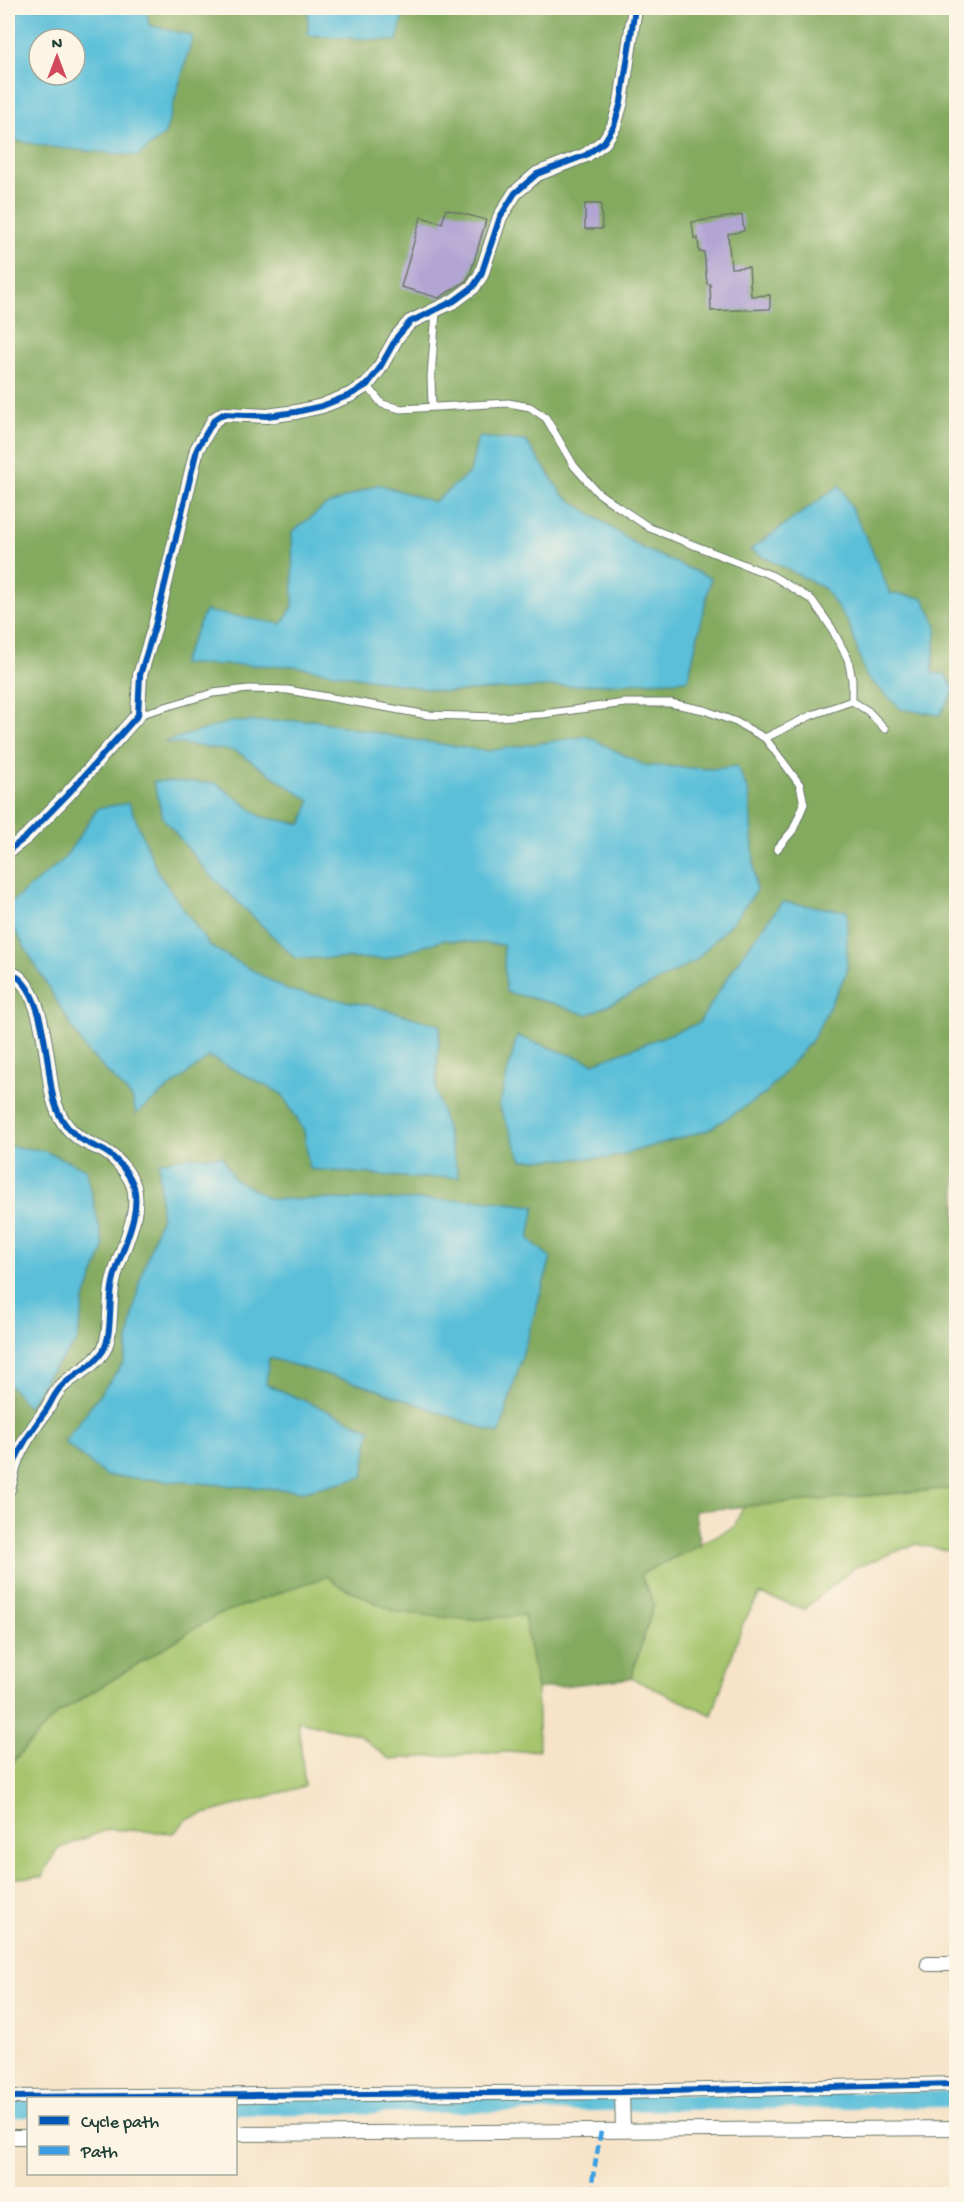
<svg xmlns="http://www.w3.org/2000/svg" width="964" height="2202" font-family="'Gochi Hand',sans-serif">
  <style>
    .green { fill: #a6c56d; stroke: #628150; stroke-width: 1.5 }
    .forest { fill: #84aa60; stroke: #52744a; stroke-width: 1.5; fill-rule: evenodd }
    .water { fill: #5bbfd9; stroke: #3d7e86; stroke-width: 1.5; fill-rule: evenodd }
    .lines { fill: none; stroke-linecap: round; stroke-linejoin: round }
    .canal { stroke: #5bbfd9; stroke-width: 16 }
    .building { fill: #b2a5d3 }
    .service-casing { stroke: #6a7768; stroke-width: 9 }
    .minor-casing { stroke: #6a7768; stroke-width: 16 }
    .service { stroke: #fff; stroke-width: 7 }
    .minor { stroke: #fff; stroke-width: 14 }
    .quiet { stroke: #3c9ee2; stroke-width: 4.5; stroke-dasharray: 9 4.5; stroke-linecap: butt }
    .cycleway-casing { stroke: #fcf5e5; stroke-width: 10 }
    .cycleway { stroke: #0057b8; stroke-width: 6 }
  </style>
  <rect width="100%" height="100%" fill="#fcf5e5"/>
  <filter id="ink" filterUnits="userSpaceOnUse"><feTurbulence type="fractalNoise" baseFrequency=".0167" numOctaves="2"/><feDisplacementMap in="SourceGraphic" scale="12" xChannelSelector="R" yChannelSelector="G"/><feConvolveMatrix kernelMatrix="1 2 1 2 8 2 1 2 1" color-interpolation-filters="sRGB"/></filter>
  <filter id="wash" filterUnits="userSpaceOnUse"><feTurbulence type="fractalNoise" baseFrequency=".008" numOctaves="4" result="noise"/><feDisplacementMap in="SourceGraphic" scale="24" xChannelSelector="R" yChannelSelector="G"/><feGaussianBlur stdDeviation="1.35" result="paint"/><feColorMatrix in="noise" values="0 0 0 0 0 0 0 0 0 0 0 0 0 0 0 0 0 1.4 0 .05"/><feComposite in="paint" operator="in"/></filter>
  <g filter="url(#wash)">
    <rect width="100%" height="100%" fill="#f6e3c8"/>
    <!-- green -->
    <path class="green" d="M 956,1446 L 956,1552 L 915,1544 L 854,1568 L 804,1609 L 760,1594 L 743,1623 L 712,1715 L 631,1678 L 654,1604 L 640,1574 L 734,1527 L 752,1487 Z
      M 237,1532 L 470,1620 L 524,1615 L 537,1689 L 539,1750 L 389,1759 L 358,1734 L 298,1721 L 305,1786 L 187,1819 L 174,1833 L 109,1829 L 57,1849 L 42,1877 L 8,1878 L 8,1537 Z"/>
    <!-- forest -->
    <path class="forest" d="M 8,8 L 956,8 L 956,1488 L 694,1511 L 701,1545 L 640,1574 L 654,1604 L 631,1678 L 537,1689 L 524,1615 L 470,1620 L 396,1612 L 336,1584 L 327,1576 L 217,1615 L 57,1714 L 8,1767 ZM 39,39 L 75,39 L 75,75 L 39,75 Z"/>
    <!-- water -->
    <path class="water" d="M 8,8 L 146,8 L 149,25 L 193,36 L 165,134 L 138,156 L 50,147 L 8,139 ZM 39,39 L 75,39 L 75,75 L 39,75 Z
      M 308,8 L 405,8 L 397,41 L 308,35 Z
      M 478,437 L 526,441 L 563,495 L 640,547 L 711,578 L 688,680 L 445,692 L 292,666 L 181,664 L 205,611 L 282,624 L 293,606 L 292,532 L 325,506 L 378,484 L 434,502 L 470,472 Z
      M 840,485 L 868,541 L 890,593 L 923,598 L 937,626 L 932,673 L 945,674 L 955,690 L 940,715 L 901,709 L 866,676 L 849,624 L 824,588 L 750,550 Z
      M 313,720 L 408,739 L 487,751 L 587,736 L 644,765 L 711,769 L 737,766 L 749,793 L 756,892 L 735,919 L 695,961 L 645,988 L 587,1015 L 555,1004 L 506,992 L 503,945 L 443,940 L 385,959 L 295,958 L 207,872 L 163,818 L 153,781 L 216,783 L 262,817 L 302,824 L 310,801 L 236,751 L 164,742 L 229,722 Z
      M 129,803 L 158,873 L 210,946 L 287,990 L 373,1006 L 440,1025 L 436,1090 L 459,1177 L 413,1178 L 309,1169 L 304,1131 L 282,1094 L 209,1057 L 136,1114 L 132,1098 L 85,1049 L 8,919 L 8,905 L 64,859 L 98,808 Z
      M 782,902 L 847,911 L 847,972 L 813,1039 L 765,1094 L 708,1130 L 610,1158 L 522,1160 L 499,1106 L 517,1036 L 594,1063 L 699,1023 L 740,958 Z
      M 8,1146 L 42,1150 L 86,1169 L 104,1248 L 84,1301 L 77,1342 L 48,1375 L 28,1407 L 8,1383 Z
      M 222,1156 L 234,1179 L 271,1199 L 482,1200 L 535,1206 L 529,1239 L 551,1258 L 499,1434 L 370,1387 L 269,1358 L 266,1384 L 370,1429 L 363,1477 L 304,1491 L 106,1476 L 64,1442 L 124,1362 L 139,1283 L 161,1216 L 159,1162 L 184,1157 Z"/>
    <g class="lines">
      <!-- canal -->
      <path class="canal" d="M 236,2107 L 956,2099
        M 8,2110 L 28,2109"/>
    </g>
    <g id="blocks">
      <!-- building -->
      <path class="building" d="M 585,204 L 601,204 L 602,229 L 585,229 Z
        M 446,209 L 486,220 L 470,275 L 466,281 L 439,298 L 401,287 L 421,217 L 442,223 Z
        M 742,215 L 744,231 L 728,234 L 731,268 L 749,267 L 751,296 L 770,295 L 770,309 L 711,311 L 710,284 L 707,284 L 704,252 L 699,252 L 698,238 L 694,239 L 692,222 Z"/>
    </g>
  </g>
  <g filter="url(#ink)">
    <use href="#blocks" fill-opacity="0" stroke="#6a7768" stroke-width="1.5"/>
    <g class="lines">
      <!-- service casing -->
      <g class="service-casing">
        <path id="service" d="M 367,385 L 382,404 L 401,409 L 508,403 L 530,407 L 546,418 L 574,466 L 597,492 L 614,504 L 650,528 L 773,576 L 812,600 L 831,627 L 848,659 L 852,680 L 852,701 L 868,711 L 885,729
          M 432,406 L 431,377 L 436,311
          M 138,715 L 213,693 L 249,689 L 288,690 L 428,715 L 499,717 L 543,714 L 625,703 L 670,703 L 704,710 L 736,722 L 765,738 L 784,763 L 800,785 L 804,804 L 793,830 L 777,849
          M 765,738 L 812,715 L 852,701"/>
      </g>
      <!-- minor casing -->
      <g class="minor-casing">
        <path id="minor" d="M 8,851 L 26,837 L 68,794 L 138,715 L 140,675 L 155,626 L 197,449 L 214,420 L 223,414 L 267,416 L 296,412 L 322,406 L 350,395 L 367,385 L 379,369 L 397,337 L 410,322 L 454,301 L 473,287 L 481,275 L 500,217 L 515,193 L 537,174 L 586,155 L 604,142 L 614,126 L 621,102 L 635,8
          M 8,972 C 44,983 46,1060 52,1091 C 55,1110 62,1125 78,1137 C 86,1144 97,1146 106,1152 C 117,1159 130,1174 134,1187 C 142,1220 116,1256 112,1288 C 109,1305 112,1336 103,1351 C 93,1367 75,1373 62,1386 C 55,1392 52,1401 47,1409 C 34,1427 20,1446 13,1467 C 11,1475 10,1482 8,1489
          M 928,1964 L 956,1964
          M 622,2092 L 623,2129
          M 8,2097 L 622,2092 L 956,2084
          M 236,2134 L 956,2128
          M 8,2137 L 28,2137"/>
      </g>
      <!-- service -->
      <use href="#service" class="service"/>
      <!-- minor -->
      <use href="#minor" class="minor"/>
      <!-- quiet -->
      <path class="quiet" d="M 592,2194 L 592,2182 L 601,2131"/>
      <!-- cycleway casing -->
      <g class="cycleway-casing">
        <path id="cycleway" d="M 8,851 L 26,837 L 68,794 L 138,715 L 140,675 L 155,626 L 197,449 L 214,420 L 223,414 L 267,416 L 296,412 L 322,406 L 350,395 L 367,385 L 379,369 L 397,337 L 410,322 L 454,301 L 473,287 L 481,275 L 500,217 L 515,193 L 537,174 L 586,155 L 604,142 L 614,126 L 621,102 L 635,8
          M 8,972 C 44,983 46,1060 52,1091 C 55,1110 62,1125 78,1137 C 86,1144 97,1146 106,1152 C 117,1159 130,1174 134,1187 C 142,1220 116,1256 112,1288 C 109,1305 112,1336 103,1351 C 93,1367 75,1373 62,1386 C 55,1392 52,1401 47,1409 C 34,1427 20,1446 13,1467 C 11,1475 10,1482 8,1489
          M 8,2097 L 622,2092 L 956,2084"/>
      </g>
      <!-- cycleway -->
      <use href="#cycleway" class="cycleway"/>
    </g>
  </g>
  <!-- margin -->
  <rect width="964" height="2202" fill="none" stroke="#fcf5e5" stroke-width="30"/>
  <!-- legend -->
  <rect x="27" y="2097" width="210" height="78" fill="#fcf5e5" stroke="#a4ab9e" stroke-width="1.5"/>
  <rect x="39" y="2116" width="30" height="9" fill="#0057b8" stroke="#a4ab9e" stroke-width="1.5"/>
  <text x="81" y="2127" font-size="18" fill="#1f3d34">Cycle path</text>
  <rect x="39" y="2146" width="30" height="9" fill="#3c9ee2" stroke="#a4ab9e" stroke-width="1.5"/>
  <text x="81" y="2157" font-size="18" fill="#1f3d34">Path</text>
  <!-- north arrow -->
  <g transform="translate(57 57)"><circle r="28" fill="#fcf5e5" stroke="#a4ab9e" stroke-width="1.5"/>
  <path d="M0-4.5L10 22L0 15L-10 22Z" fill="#d1495b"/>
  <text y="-9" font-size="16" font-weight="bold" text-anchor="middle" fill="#1f3d34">N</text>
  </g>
</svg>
